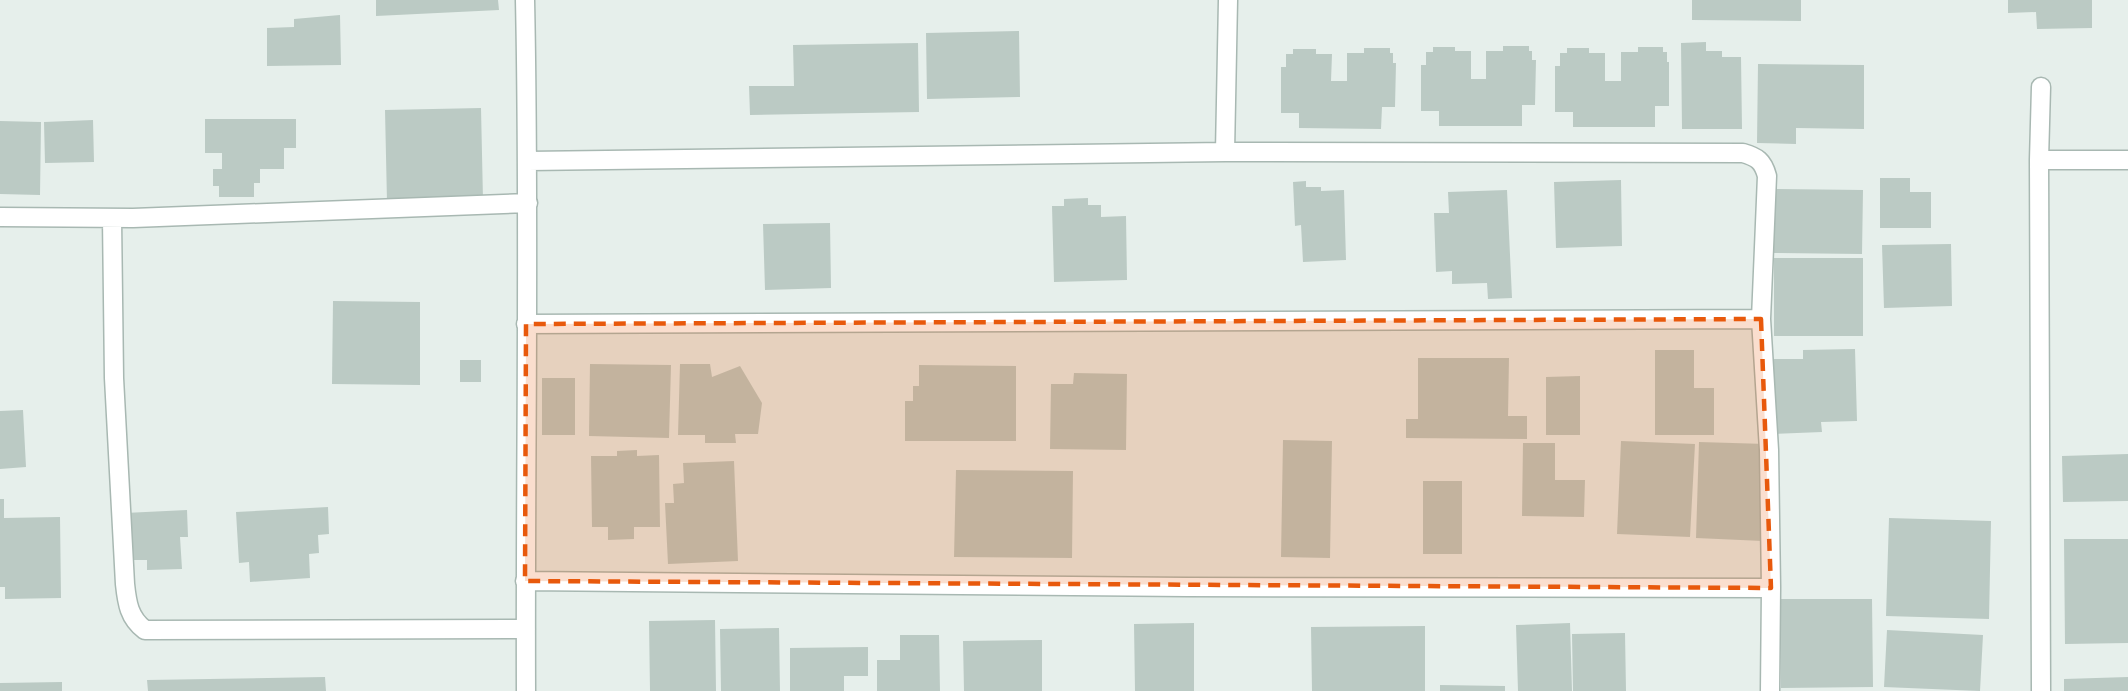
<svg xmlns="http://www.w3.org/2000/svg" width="2128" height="691" font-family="Figtree,sans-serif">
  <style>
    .building { fill: #bbcac4 }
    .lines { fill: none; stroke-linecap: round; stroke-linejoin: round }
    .street-casing { stroke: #a8b8b2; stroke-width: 21 }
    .street { stroke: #fff; stroke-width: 18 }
    .marked { fill: #e8590c; fill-opacity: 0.2; stroke: #e8590c; stroke-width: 4.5; stroke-dasharray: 12 8; stroke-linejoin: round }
  </style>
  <rect width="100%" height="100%" fill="#e6efeb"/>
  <!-- building -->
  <path class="building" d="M 376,0 L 498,0 L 499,10 L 376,16 Z
    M 1692,0 L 1801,0 L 1801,21 L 1692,20 Z
    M 2008,0 L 2092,0 L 2092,28 L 2037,29 L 2036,12 L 2008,13 Z
    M 340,15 L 341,65 L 267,66 L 267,28 L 294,27 L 294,19 Z
    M 1019,31 L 1020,97 L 927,99 L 926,33 Z
    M 1706,42 L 1706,51 L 1722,51 L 1722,57 L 1741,57 L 1742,129 L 1682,129 L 1681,43 Z
    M 918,43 L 919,112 L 750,115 L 749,86 L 794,86 L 793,45 Z
    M 1503,46 L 1529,46 L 1529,51 L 1532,51 L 1532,60 L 1536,60 L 1535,105 L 1522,105 L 1522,126 L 1439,126 L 1439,111 L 1421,111 L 1421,65 L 1426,65 L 1426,52 L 1433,52 L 1433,47 L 1455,47 L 1455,51 L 1471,51 L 1471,79 L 1486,79 L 1486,51 L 1503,51 Z
    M 1638,47 L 1663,47 L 1663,52 L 1667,52 L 1667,62 L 1669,62 L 1669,106 L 1655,106 L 1655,127 L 1573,127 L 1573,112 L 1555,112 L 1555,66 L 1560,66 L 1560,53 L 1567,53 L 1567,48 L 1589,48 L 1589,53 L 1605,53 L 1605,81 L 1621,81 L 1621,52 L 1638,52 Z
    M 1364,48 L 1390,48 L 1390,53 L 1393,53 L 1393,63 L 1396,63 L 1395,107 L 1382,107 L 1381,129 L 1299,128 L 1299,113 L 1281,113 L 1281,67 L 1286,67 L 1286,54 L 1293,54 L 1293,49 L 1316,49 L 1316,54 L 1332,54 L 1331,81 L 1347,81 L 1347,53 L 1364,53 Z
    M 1758,64 L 1864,65 L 1864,129 L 1796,128 L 1796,144 L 1757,143 Z
    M 481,108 L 483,200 L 387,202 L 385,110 Z
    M 205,119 L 296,119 L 296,148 L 284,148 L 284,169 L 260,169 L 260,183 L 254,183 L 254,197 L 219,197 L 219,186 L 213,186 L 213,169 L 222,169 L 222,153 L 205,153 Z
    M 93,120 L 94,162 L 45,163 L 44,122 Z
    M 0,121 L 41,122 L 40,195 L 0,194 Z
    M 1880,178 L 1910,178 L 1910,192 L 1931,192 L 1931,228 L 1880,228 Z
    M 1621,180 L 1622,246 L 1556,248 L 1554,182 Z
    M 1306,181 L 1306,187 L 1321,187 L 1321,191 L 1344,190 L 1346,260 L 1303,262 L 1301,225 L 1295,226 L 1293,182 Z
    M 1770,189 L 1863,190 L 1862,254 L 1770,253 Z
    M 1507,190 L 1512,298 L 1488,299 L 1487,283 L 1452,284 L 1452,271 L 1436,272 L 1434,213 L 1449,213 L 1448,192 Z
    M 1088,198 L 1088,205 L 1101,205 L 1101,217 L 1126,216 L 1127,280 L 1054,282 L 1052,206 L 1064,206 L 1064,199 Z
    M 830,223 L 831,288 L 765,290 L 763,224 Z
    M 1951,244 L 1952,306 L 1884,308 L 1882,245 Z
    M 1774,258 L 1863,258 L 1863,336 L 1774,336 Z
    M 333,301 L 420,302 L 420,385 L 332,384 Z
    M 1855,349 L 1857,421 L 1821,422 L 1822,432 L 1773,434 L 1771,359 L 1803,359 L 1803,350 Z
    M 1655,350 L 1694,350 L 1694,388 L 1714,388 L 1714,435 L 1655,435 Z
    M 1418,358 L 1509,358 L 1508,416 L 1527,416 L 1527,439 L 1406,438 L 1406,419 L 1418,419 Z
    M 460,360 L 481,360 L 481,382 L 460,382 Z
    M 590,364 L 671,365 L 669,438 L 589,436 Z
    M 680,364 L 710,364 L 712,377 L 740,366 L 762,403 L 758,434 L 735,434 L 736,443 L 705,443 L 705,435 L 678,435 Z
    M 919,365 L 1016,366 L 1016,441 L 905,441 L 905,401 L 913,401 L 913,386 L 919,386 Z
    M 1074,373 L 1127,374 L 1126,450 L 1050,449 L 1051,384 L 1073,384 Z
    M 1580,376 L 1580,435 L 1546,435 L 1546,377 Z
    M 542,378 L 575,378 L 575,435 L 542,435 Z
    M 23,410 L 26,467 L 0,469 L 0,411 Z
    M 1283,440 L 1332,441 L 1330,558 L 1281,557 Z
    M 1621,441 L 1695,444 L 1690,537 L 1617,534 Z
    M 1699,442 L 1766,444 L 1763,541 L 1696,538 Z
    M 1523,443 L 1555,443 L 1555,480 L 1585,480 L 1584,517 L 1522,516 Z
    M 637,450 L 637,456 L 659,455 L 660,527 L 634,527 L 634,539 L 608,540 L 608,527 L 592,527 L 591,456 L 617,456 L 617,451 Z
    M 2128,454 L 2128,501 L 2063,502 L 2062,456 Z
    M 734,461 L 738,561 L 668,564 L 665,503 L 674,503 L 673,484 L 684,483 L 683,463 Z
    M 956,470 L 1073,471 L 1072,558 L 954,557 Z
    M 1423,481 L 1462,481 L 1462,554 L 1423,554 Z
    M 0,499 L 4,499 L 4,518 L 60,517 L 61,598 L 5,599 L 5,587 L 0,587 Z
    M 328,507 L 329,534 L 318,535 L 319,553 L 309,554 L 310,578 L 250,582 L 249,562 L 239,563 L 236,512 Z
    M 187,510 L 188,537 L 180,537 L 182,569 L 147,570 L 147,560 L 127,560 L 125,513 Z
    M 1889,518 L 1991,521 L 1989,619 L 1886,616 Z
    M 2064,539 L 2128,539 L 2128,643 L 2065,644 Z
    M 1780,599 L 1872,599 L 1873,687 L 1781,688 Z
    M 715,620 L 716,691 L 650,691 L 649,621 Z
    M 1194,623 L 1194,691 L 1135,691 L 1134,624 Z
    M 1570,623 L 1572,691 L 1518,691 L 1516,625 Z
    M 1425,626 L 1425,691 L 1312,691 L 1311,627 Z
    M 779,628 L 780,691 L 721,691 L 720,629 Z
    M 1887,630 L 1983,635 L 1980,691 L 1884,687 Z
    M 1625,633 L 1626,691 L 1573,691 L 1572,634 Z
    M 900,635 L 939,635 L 940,691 L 877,691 L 877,660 L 900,660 Z
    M 1042,640 L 1042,691 L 964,691 L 963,641 Z
    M 868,647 L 868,676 L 844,676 L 844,691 L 790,691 L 790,648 Z
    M 325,677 L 326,691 L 148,691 L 147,680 Z
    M 2128,677 L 2128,691 L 2064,691 L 2064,679 Z
    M 62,682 L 62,691 L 0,691 L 0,683 Z
    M 1440,685 L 1505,686 L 1505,691 L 1440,691 Z"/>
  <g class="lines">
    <!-- street casing -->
    <g class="street-casing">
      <path id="street" d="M 525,0 C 530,230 525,461 526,691
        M 1225,152 L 1228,0
        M 2039,160 L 2128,160
        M 528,161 L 1225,152 L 1743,153 C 1757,157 1763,161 1767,176 L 1761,319 L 1769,450 L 1771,588
        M 0,217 L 133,218 L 528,203
        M 112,218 L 114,378 L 125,584 C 127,603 129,618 145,630 L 526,629
        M 526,324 L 1761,319
        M 525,581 L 1187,587 L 1771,588 L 1770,691
        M 2041,691 L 2039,160 L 2041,87"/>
    </g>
    <!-- street -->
    <use href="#street" class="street"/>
  </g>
  <!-- marked area -->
  <path class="marked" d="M 1761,319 L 1771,588 L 525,581 L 526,324 Z"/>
</svg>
